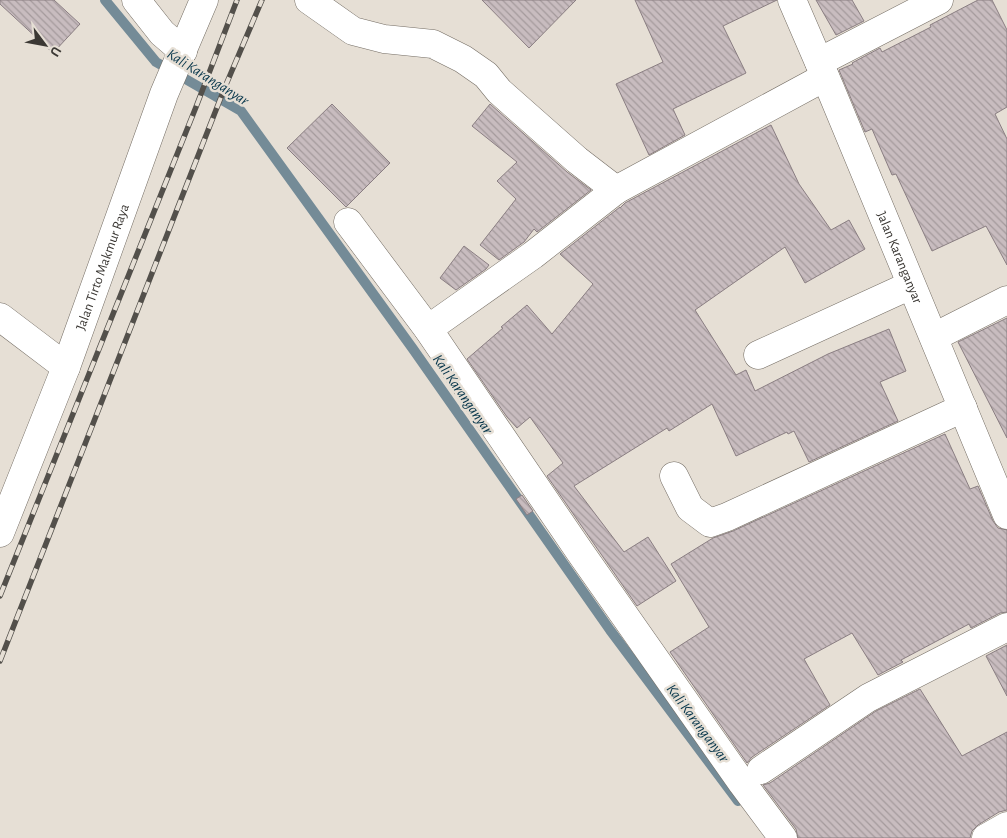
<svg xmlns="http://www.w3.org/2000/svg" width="1007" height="838" font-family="'Alegreya Sans',sans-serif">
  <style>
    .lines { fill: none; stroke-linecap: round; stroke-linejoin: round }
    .stream { stroke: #748b97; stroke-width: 10 }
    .building { fill: url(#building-back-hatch); stroke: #8a7e82 }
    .minor-casing { stroke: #746d64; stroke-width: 29 }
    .minor { stroke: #fff; stroke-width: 28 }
    .rail-casing { stroke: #53504b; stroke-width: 5.5 }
    .rail { stroke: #e6dfd5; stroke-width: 4; stroke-dasharray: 11; stroke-linecap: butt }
    .labels { text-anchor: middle; stroke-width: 5; stroke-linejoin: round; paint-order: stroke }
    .street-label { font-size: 14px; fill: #3b3834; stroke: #e6dfd5 }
    .water-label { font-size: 15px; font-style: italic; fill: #06354a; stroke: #e6dfd5 }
  </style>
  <defs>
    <pattern id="building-back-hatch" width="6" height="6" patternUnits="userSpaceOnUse" patternTransform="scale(1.25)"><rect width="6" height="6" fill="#c8bcbf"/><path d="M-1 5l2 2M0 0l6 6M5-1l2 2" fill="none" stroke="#a49a9c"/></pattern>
  </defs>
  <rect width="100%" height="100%" fill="#e6dfd5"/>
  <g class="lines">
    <!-- stream -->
    <path class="stream" d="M 105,0 L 156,62 L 241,111 L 413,349 L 610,630 L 738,801"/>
  </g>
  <!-- building -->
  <path class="building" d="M 0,0 L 54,0 L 80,24 L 53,53 L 0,4 Z
    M 482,0 L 576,0 L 529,48 Z
    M 635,0 L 777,0 L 723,26 L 746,73 L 673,109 L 685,135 L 649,155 L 616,84 L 663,62 Z
    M 816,0 L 852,0 L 864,21 L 836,35 Z
    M 978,0 L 992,0 L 1007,30 L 1007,107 L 995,114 L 1007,139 L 1007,265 L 986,226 L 932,251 L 896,174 L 892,175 L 872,129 L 865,132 L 839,70 L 853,64 L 852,63 L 880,48 L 882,52 L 931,27 L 930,25 Z
    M 332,104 L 390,163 L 346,207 L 287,148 Z
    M 490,104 L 567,172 L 591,190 L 537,232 L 534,229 L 524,242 L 499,260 L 480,245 L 516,199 L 497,181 L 517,162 L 472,126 Z
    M 771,125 L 799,184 L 831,230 L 849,220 L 865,249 L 805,283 L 785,247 L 695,310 L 736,375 L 746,370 L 755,391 L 828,354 L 889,329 L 906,371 L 880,382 L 898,421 L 809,462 L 794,431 L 788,434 L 787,432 L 736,456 L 712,404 L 669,431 L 667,428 L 574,486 L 624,552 L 648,537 L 676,581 L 637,606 L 547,476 L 563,463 L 530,417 L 517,428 L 507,417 L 467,359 L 503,328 L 501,327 L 527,305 L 552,334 L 593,284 L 560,254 L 620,207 L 620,208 L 625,203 Z
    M 464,246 L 489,265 L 486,269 L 456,290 L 440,278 Z
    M 1007,318 L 1007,438 L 958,342 Z
    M 945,434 L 970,489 L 978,486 L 993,521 L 998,528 L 1007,530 L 1007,612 L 1000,613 L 971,628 L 969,624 L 901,660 L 903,662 L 878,675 L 852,633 L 804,659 L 830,705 L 752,757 L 747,763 L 670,652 L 709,627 L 671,564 L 713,538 L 733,531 Z
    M 522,495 L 533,511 L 527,515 L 516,499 Z
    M 1007,645 L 1007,696 L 986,656 Z
    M 920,689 L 962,756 L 1007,732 L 1007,810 L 999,812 L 978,825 L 972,831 L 970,838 L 798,838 L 796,829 L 763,785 L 770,783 L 876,711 Z"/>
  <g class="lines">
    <!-- minor casing -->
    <g class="minor-casing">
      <g id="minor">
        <path d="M 136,0 L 162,33 L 183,51"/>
        <path d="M 309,0 L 353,31 L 384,39 L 433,44 L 463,59 L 486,75 L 499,91 L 577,160 L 616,190"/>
        <path id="s1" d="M 792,0 L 830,88 L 1007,515"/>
        <path d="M 819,62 L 939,0"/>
        <path d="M 348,222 L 428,329 L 580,552 L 742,783 L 783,838"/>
        <path d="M 0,317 L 66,367"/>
        <path d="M 428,329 L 533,255 L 616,190 L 825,77"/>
        <path d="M 934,337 L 1007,300"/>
        <path d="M 758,355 L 911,285"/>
        <path d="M 674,476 L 690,508 L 710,523 L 727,517 L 963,408"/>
        <path id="s2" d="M 0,533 L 66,367 L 164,94 L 204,0"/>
        <path d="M 761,770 L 868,698 L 1007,627"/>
        <path d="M 986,838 L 1007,826"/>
      </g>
    </g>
    <!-- minor -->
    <use href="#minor" class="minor"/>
    <!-- rail casing -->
    <g class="rail-casing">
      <path id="rail" d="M 0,596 L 196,107 L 237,0
        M 0,661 L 225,87 L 262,0"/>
    </g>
    <!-- rail -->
    <use href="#rail" class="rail"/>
  </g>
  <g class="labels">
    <!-- street labels -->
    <g class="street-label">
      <text dy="5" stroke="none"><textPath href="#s1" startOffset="279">Jalan Karanganyar</textPath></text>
      <text dy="5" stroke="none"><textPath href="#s2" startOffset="285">Jalan Tirto Makmur Raya</textPath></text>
    </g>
    <!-- water labels -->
    <g class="water-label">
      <text transform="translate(208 77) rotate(32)" y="5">Kali Karanganyar</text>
      <text transform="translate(463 394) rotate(55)" y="5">Kali Karanganyar</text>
      <text transform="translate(698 723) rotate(53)" y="5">Kali Karanganyar</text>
    </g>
  </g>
  <!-- north arrow -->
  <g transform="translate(45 45) rotate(122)" stroke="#e6dfd5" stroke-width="4" paint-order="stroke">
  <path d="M0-4L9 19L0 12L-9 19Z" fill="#3b3834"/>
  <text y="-8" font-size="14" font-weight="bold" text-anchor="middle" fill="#3b3834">U</text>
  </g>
</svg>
